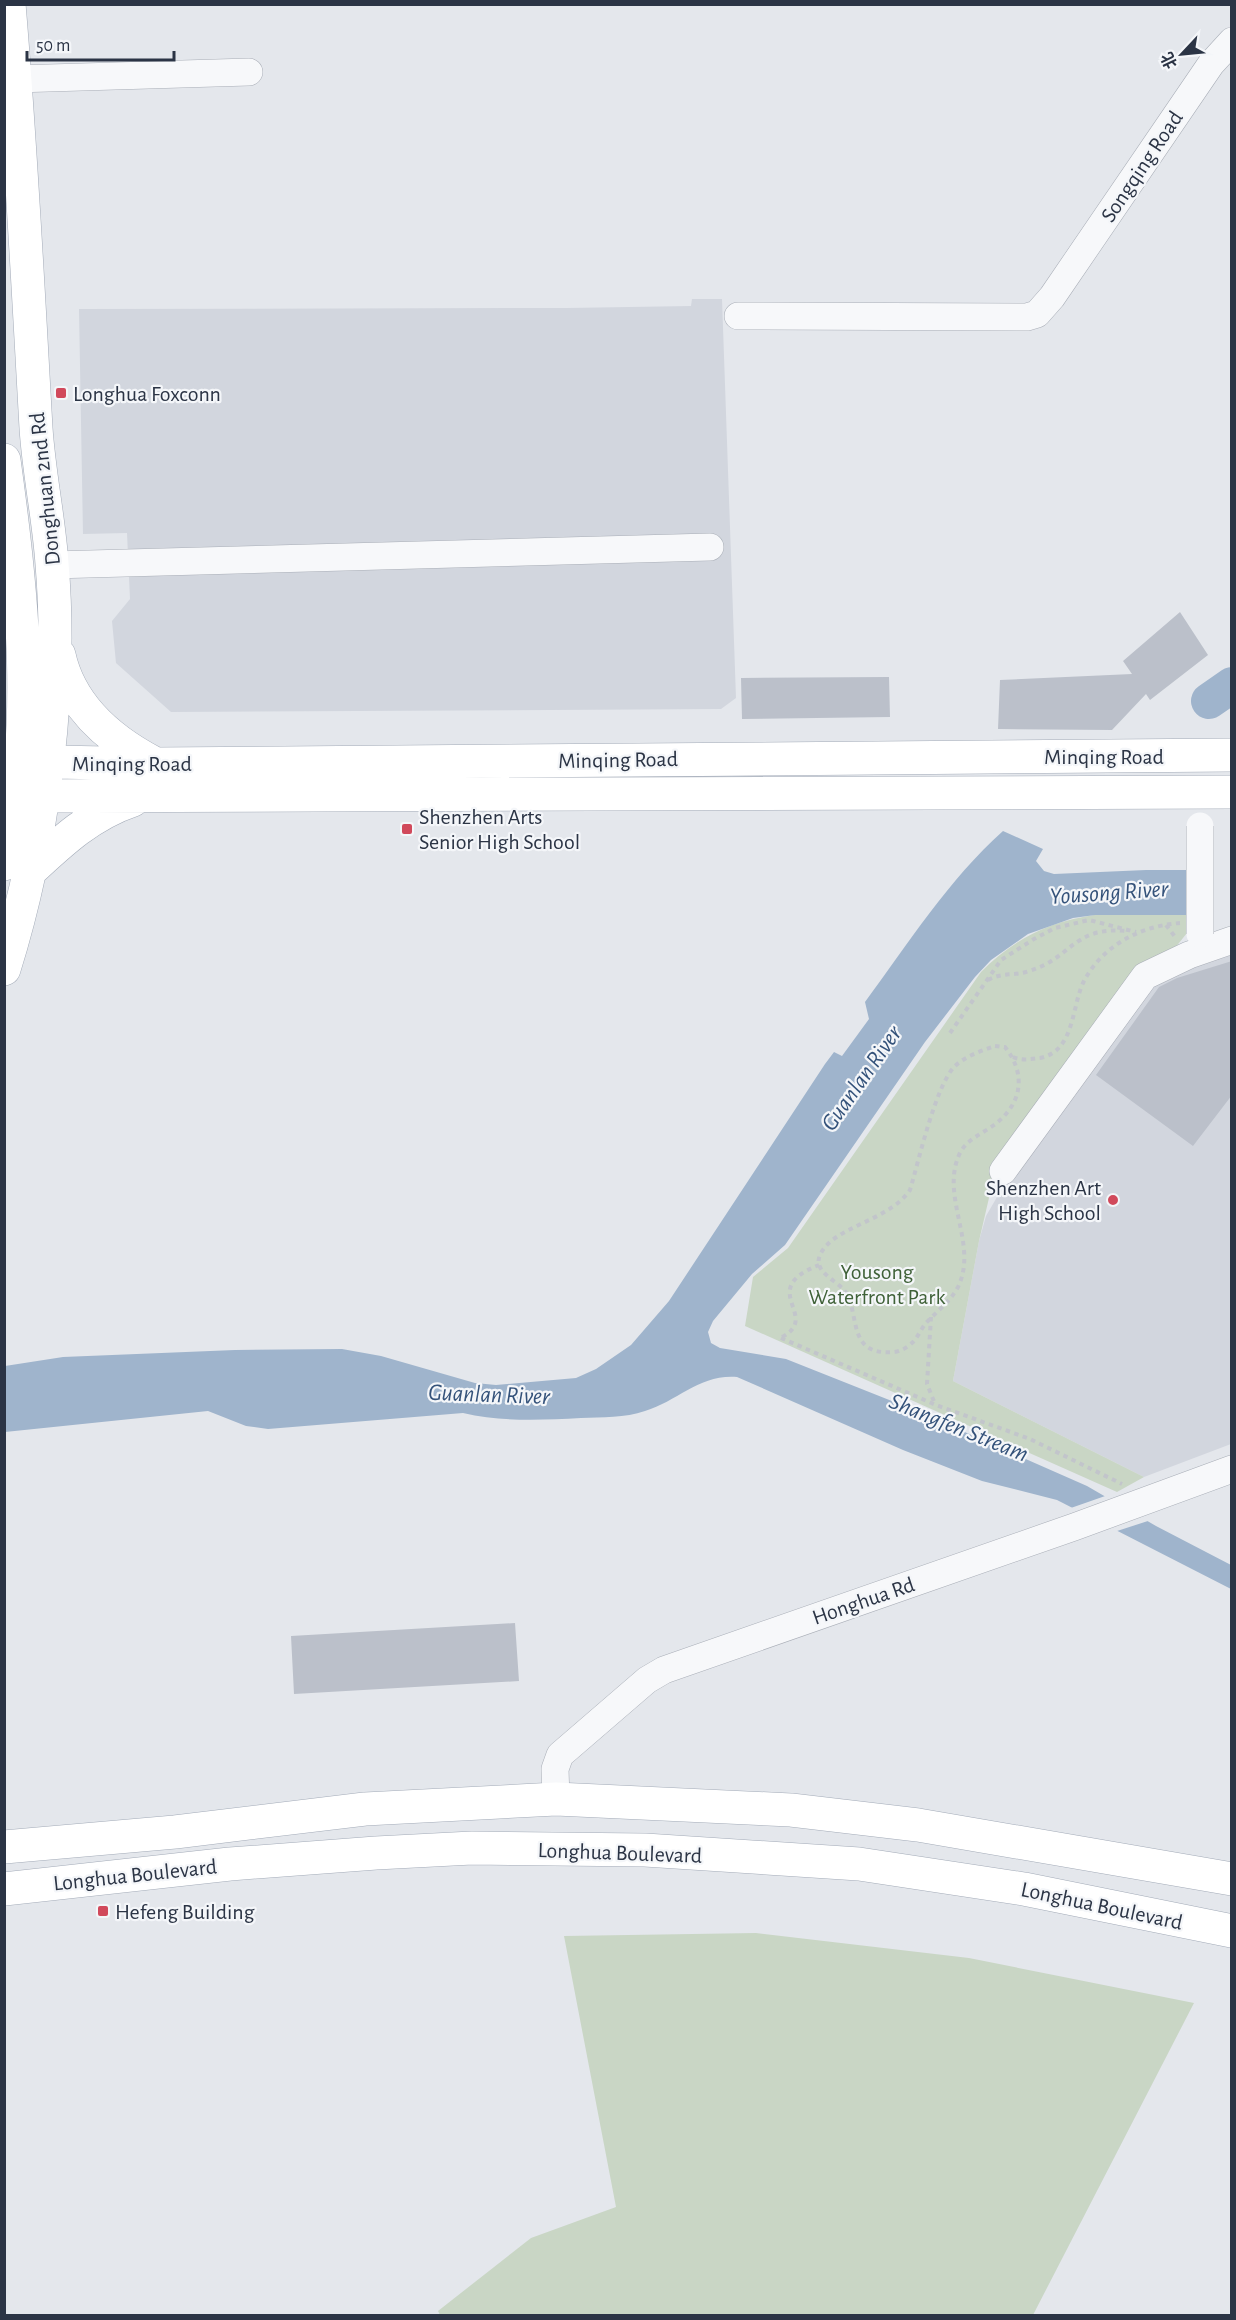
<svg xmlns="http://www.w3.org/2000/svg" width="1236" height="2320" font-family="'Alegreya Sans','Noto Sans SC',sans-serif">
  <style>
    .built { fill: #d2d6de }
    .green { fill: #c9d6c5 }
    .water { fill: #9fb4cc }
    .pier { fill: #e4e7ec }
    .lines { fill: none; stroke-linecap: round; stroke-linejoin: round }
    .river { stroke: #9fb4cc; stroke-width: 36 }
    .building { fill: #bbc0ca }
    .minor-casing { stroke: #a9aeb7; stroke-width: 28 }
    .major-casing { stroke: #a3abb8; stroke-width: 34 }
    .path { stroke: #c2c5cb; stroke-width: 4; stroke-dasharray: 4.5 4.5; stroke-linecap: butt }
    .minor { stroke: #f7f8fa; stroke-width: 27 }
    .major { stroke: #fff; stroke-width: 33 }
    .minor-bridge-casing { stroke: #a9aeb7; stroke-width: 28; stroke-linecap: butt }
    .minor-bridge { stroke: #f7f8fa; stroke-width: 27 }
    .poi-dot { fill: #d1495b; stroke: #f4f6f9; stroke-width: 2 }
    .labels { text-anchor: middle; stroke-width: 4.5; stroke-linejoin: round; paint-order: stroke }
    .street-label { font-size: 22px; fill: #2b3445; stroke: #f4f6f9 }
    .poi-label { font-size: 22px; fill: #2b3445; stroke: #f4f6f9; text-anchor: start }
    .park-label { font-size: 22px; fill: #3f6138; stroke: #f4f6f9 }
    .water-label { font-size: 24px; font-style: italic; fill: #34527a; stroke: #f4f6f9 }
  </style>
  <rect width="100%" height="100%" fill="#e4e7ec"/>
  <!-- built -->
  <path class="built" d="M 692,299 L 722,299 L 736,698 L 721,709 L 171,712 L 116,663 L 112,621 L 130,599 L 127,533 L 83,534 L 79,309 L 567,308 L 691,306 Z
    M 1231,950 L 1231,1444 L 1144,1477 L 953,1381 L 979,1241 L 986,1216 L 1004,1185 L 1156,974 Z"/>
  <!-- green -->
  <path class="green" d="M 1094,915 L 1187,915 L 1187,933 L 995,1172 L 979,1241 L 953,1381 L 1144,1477 L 1117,1492 L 745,1326 L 753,1277 L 788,1248 L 981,972 C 1014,939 1048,922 1094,915 Z
    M 756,1933 L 969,1958 L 1194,2003 L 1033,2315 L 440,2315 L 438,2311 L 531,2238 L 616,2207 L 564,1936 Z"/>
  <!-- water -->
  <path class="water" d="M 1003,831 L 1043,849 L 1036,861 L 1044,871 L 1054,874 L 1146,870 L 1231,870 L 1187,915 L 1095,915 L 1073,918 L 1028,934 L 991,960 L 975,977 L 925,1042 L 785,1245 L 752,1274 L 713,1321 L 708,1332 L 711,1343 L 720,1348 L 786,1359 L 917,1411 L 1087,1486 L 1156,1526 L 1231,1565 L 1231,1589 L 1057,1500 L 982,1481 L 903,1450 L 737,1377 C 700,1374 678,1401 645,1411 C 625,1418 602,1417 581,1418 C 541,1420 502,1422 463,1413 L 268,1429 L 246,1426 L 208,1411 L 5,1432 L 5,1366 L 63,1357 L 235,1350 L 342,1349 L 381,1356 L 475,1383 L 496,1385 L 576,1378 L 596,1369 L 631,1345 L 669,1301 L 825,1064 L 834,1052 L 842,1056 L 869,1019 L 865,1002 C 908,944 949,879 1003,831 Z"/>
  <!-- pier -->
  <path class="pier" d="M 1187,867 L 1232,867 L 1232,907 L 1187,918 Z
    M 1108,1495 L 1151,1520 L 1114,1532 L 1068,1509 Z"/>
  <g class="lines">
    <!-- river -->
    <path class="river" d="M 1209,701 L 1232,685"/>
  </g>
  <!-- building -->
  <path class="building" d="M 1180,612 L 1208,655 L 1150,700 L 1146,694 L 1112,730 L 998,729 L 1000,680 L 1132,674 L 1123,661 Z
    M 889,677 L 890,717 L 742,719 L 741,678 Z
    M 1232,961 L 1232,1095 L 1193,1146 L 1096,1075 L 1159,987 L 1177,978 Z
    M 515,1623 L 519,1681 L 294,1694 L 291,1636 Z"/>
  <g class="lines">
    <!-- minor casing -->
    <g class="minor-casing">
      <path id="minor" d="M 15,79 L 249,72
        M 738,316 L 1027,317 L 1037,314 L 1052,297 L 1211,64 L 1232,41
        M 52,565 L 710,547
        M 1003,1171 L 1145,976 L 1189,955 L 1232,940
        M 556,1799 L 555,1769 L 560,1755 L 647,1680 L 664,1670 L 1074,1527 L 1232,1469"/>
    </g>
    <!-- major casing -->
    <g class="major-casing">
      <path id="major" d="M 4,460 C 23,596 37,729 4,864
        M 59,655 C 70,706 110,740 154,763
        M 4,761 L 156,764 L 1232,755
        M 4,796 L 1232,792
        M 30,871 C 62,841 91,814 133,800
        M 4,969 C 43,844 63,694 52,564 C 49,519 39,474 36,428 C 28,287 21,146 9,4
        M 4,1847 L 175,1832 L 365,1809 L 556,1799 L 791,1810 L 918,1825 L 1232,1879
        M 4,1889 L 230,1864 L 376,1853 L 472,1848 L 645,1850 L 859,1864 L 1024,1889 L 1232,1931"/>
    </g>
    <!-- path -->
    <path class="path" d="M 1166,925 L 1176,938
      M 988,980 C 1002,972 1015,976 1029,971 C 1071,959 1073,926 1126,931
      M 950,1033 L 1001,960 L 1034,939 L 1055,928 L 1089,920 L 1136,932
      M 995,1046 L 1005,1047 C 1027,1075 1022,1104 994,1125 C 982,1134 967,1139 960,1153 C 939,1196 979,1244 958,1287 C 950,1302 937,1311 926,1323 C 921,1329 918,1337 913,1342 C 908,1347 900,1352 893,1352 C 844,1356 862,1310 843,1289 C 834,1279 813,1271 820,1255 C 833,1226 888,1222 910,1190 C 919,1160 935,1088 954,1067 C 965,1056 981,1051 995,1046 Z
      M 1013,1057 C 1022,1061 1031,1059 1040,1058 C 1076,1051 1071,1004 1085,979 C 1105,944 1141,926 1180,923
      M 931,1317 L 927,1384 L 935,1404
      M 782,1337 C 822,1316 755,1290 819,1265
      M 781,1338 L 936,1405 L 1030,1439 L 1122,1484"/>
    <!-- minor -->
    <use href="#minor" class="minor"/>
    <!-- major -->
    <use href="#major" class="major"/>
    <!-- minor-bridge casing -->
    <g class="minor-bridge-casing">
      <path id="minor-bridge" d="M 1200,826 L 1200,934"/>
    </g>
    <!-- minor-bridge -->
    <use href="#minor-bridge" class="minor-bridge"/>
  </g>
  <!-- markers -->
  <g class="poi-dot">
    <rect x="55" y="387" width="12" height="12" rx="3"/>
    <rect x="401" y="823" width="12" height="12" rx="3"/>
    <circle cx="1113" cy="1200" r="6"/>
    <rect x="97" y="1905" width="12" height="12" rx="3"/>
  </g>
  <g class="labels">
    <!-- street labels -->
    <g class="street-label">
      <text transform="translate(1141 166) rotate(-56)" y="8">Songqing Road</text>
      <text transform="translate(44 489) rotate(-96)" y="8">Donghuan 2nd Rd</text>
      <text x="1104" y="764">Minqing Road</text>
      <text transform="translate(618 759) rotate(-1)" y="8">Minqing Road</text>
      <text x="132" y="771">Minqing Road</text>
      <text transform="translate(863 1600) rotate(-19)" y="8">Honghua Rd</text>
      <text transform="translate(620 1852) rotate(2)" y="8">Longhua Boulevard</text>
      <text transform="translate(135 1874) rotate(-6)" y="8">Longhua Boulevard</text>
      <text transform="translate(1102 1905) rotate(12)" y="8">Longhua Boulevard</text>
    </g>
    <!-- poi labels -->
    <g class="poi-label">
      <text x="73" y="401">Longhua Foxconn</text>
      <text x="419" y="824">Shenzhen Arts<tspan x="419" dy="25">Senior High School</tspan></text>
      <text x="1101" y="1195" text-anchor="end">Shenzhen Art<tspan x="1101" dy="25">High School</tspan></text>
      <text x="115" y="1919">Hefeng Building</text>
    </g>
    <!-- park labels -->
    <g class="park-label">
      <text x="877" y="1279">Yousong<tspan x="877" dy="25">Waterfront Park</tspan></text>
    </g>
    <!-- water labels -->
    <g class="water-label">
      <text transform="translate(1109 892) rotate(-4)" y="8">Yousong River</text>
      <text transform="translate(861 1078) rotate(-55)" y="8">Guanlan River</text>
      <text transform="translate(489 1394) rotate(2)" y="8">Guanlan River</text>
      <text transform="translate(959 1427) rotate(22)" y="8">Shangfen Stream</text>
    </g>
  </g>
  <!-- border -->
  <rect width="1236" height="2320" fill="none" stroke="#2b3445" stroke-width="12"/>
  <!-- north arrow -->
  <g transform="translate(1182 54) rotate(244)" stroke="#f4f6f9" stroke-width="4.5" paint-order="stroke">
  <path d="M0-4.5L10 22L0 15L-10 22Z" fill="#2b3445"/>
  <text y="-9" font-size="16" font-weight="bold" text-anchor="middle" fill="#2b3445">北</text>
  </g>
  <!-- scale -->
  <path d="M27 51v9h147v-9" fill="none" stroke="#2b3445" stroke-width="3"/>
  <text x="36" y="51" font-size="18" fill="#2b3445" stroke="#f4f6f9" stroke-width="4.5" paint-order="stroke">50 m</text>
</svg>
